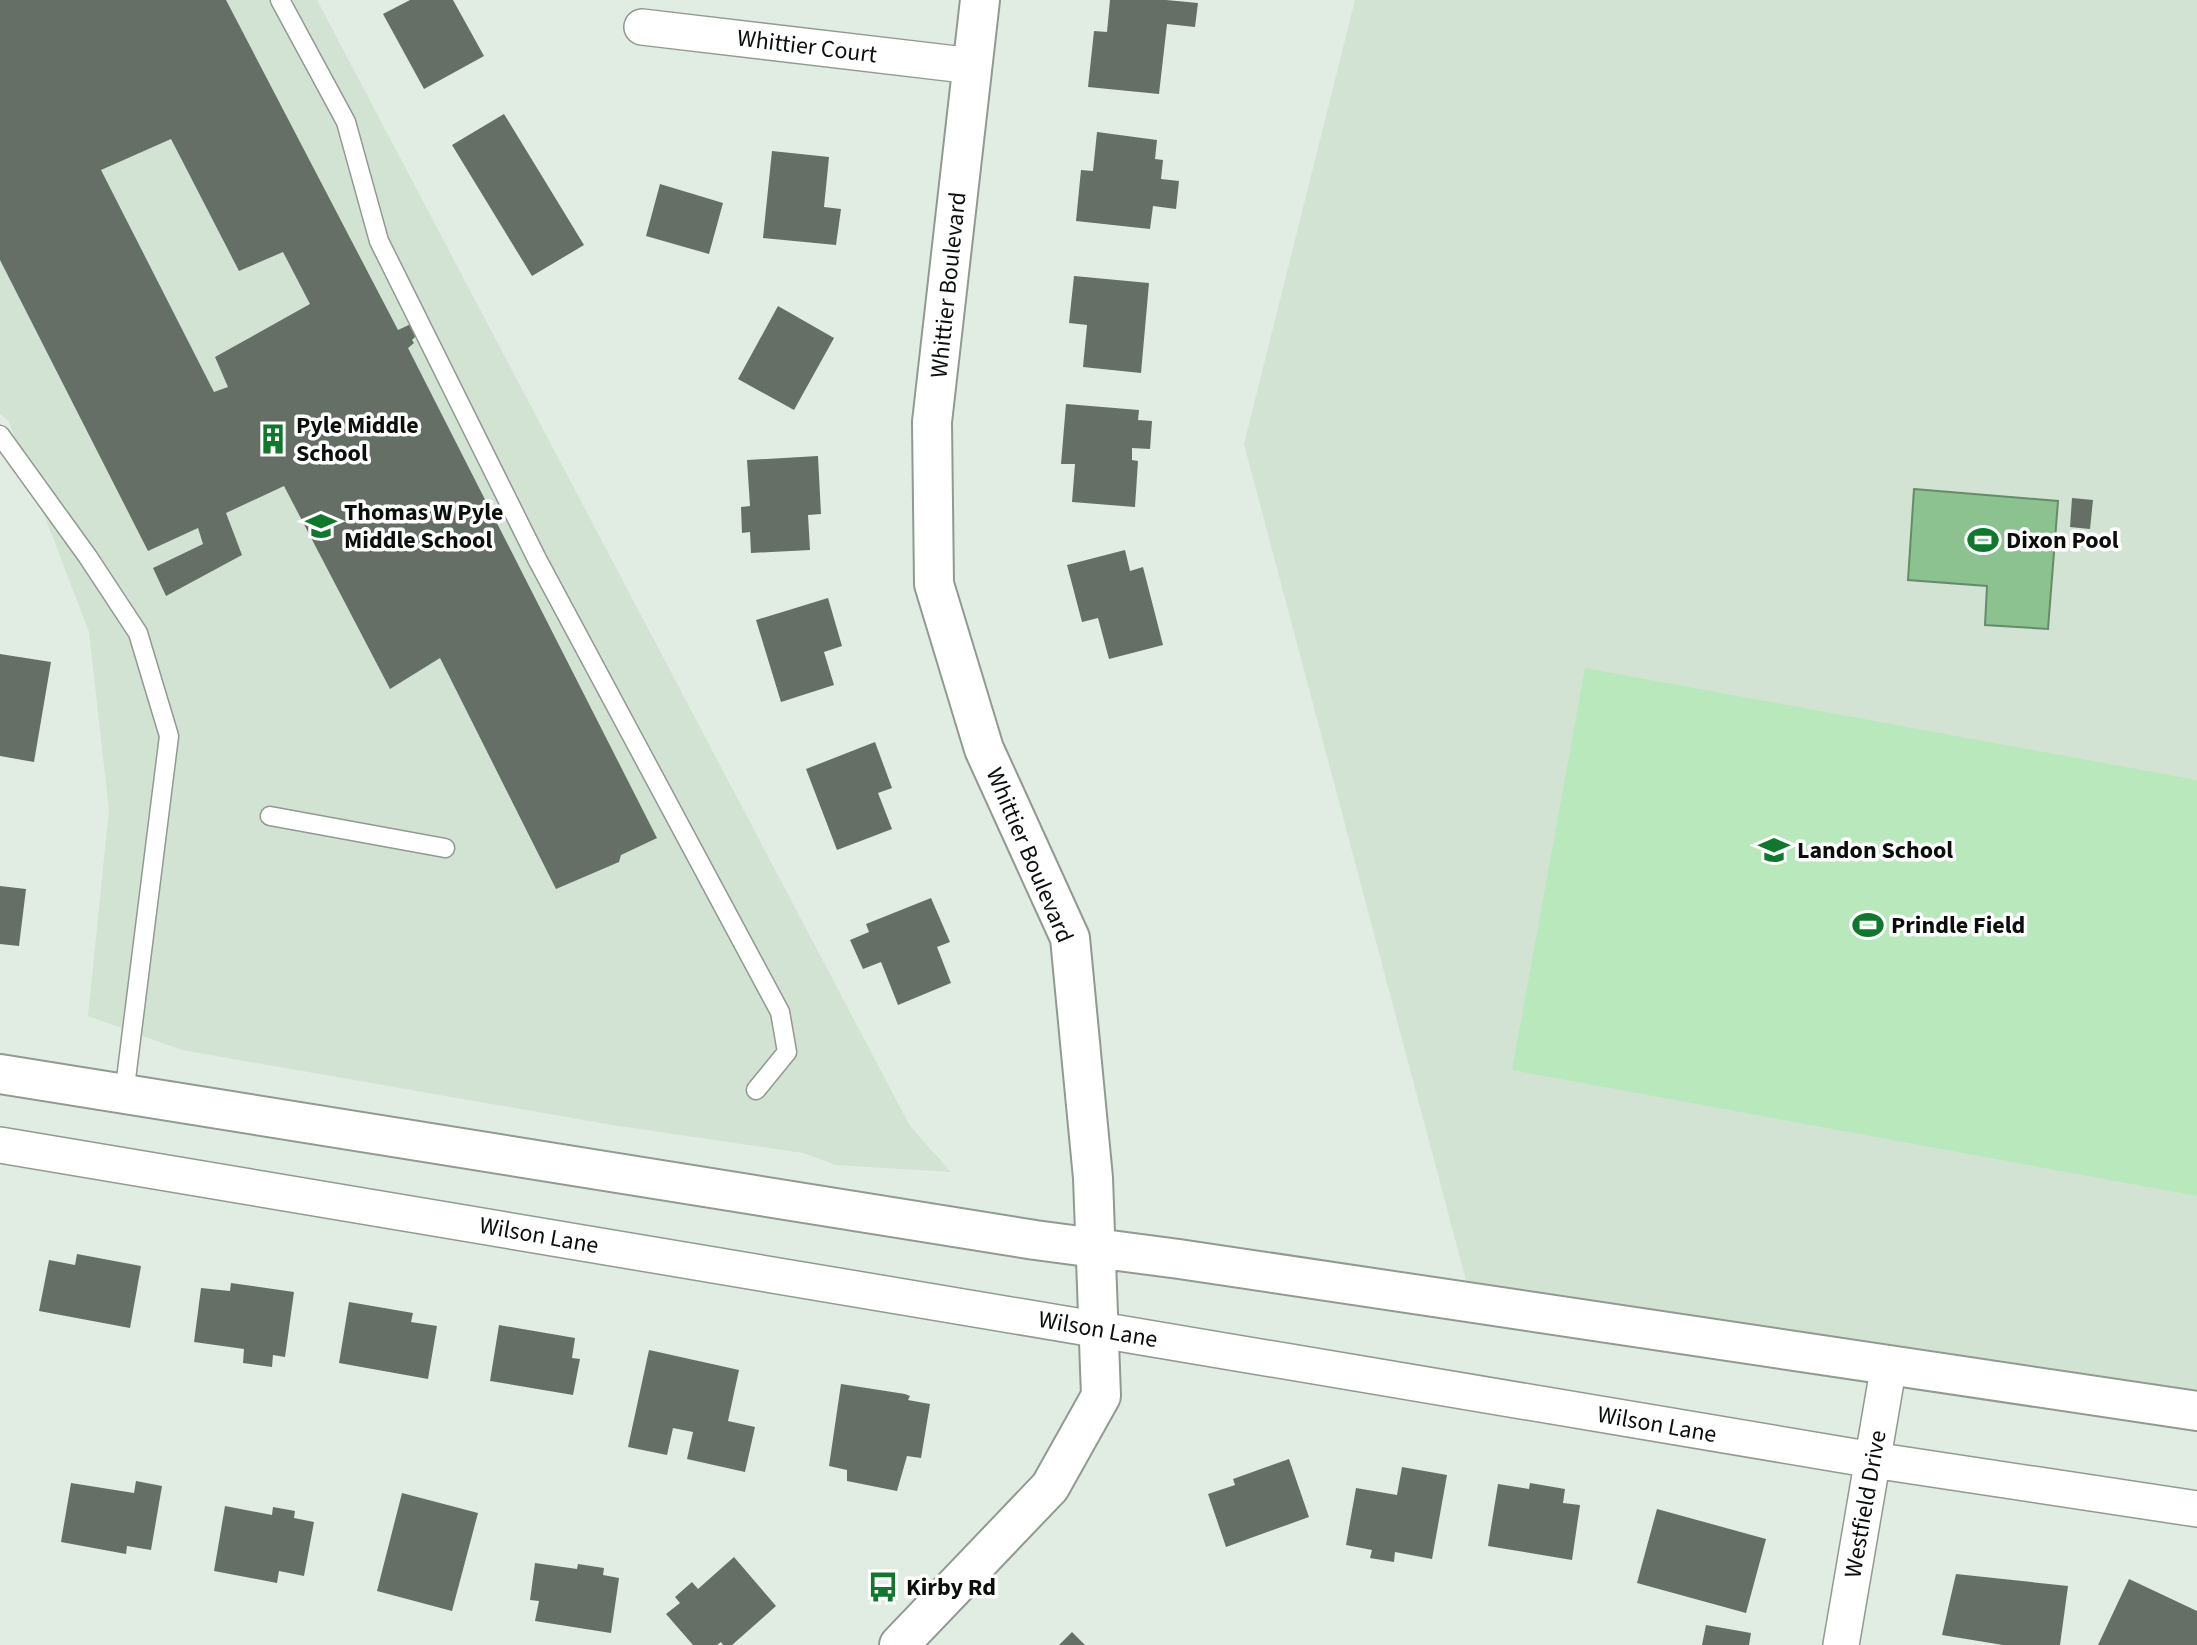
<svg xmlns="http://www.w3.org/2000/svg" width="2197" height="1645" font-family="'Source Sans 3',sans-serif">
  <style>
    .built { fill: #d2e3d3 }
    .green { fill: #b9e8bc }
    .water { fill: #8bc290; stroke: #658c68; stroke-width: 2 }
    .building { fill: #656f66; fill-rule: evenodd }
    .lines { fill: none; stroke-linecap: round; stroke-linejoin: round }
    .lane-casing { stroke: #909a91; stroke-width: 21 }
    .street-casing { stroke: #909a91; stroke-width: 38 }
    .secondary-casing { stroke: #909a91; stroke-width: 42 }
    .lane { stroke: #fff; stroke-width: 18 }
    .street { stroke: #fff; stroke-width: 35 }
    .secondary { stroke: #fff; stroke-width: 38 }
    .labels { text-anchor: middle; stroke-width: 7; stroke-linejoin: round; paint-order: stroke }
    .street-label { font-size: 24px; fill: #0b0f0c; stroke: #fff }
    .poi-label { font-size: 24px; font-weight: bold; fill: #0b0f0c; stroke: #fff; text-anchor: start }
  </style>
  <rect width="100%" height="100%" fill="#e1ece2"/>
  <!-- built -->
  <path class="built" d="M 0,0 L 317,0 L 910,1126 L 951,1172 L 836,1165 L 803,1153 L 612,1125 L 182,1050 L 88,1016 L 109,810 L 89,632 L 8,420 L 0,414 Z
    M 1355,0 L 2197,0 L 2197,1411 L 1472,1303 L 1244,444 Z"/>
  <!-- green -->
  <path class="green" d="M 1585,668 L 2197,780 L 2197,1196 L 1512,1070 Z"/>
  <!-- water -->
  <path class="water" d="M 1914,489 L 2058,501 L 2048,629 L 1985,625 L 1987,586 L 1908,580 Z"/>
  <!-- building -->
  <path class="building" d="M 0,0 L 226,0 L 398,330 L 411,324 L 417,335 L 412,340 L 414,343 L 408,348 L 657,838 L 621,855 L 619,862 L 556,889 L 440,658 L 390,689 L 284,486 L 226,513 L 242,555 L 166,596 L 153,568 L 203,544 L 198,528 L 148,551 L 0,260 ZM 171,139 L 239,271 L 283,252 L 310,304 L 215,357 L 228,387 L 214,392 L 101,170 Z
    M 410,0 L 453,0 L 484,56 L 424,89 L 383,14 Z
    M 1110,0 L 1166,0 L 1198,3 L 1195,27 L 1167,24 L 1159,94 L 1088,87 L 1094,31 L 1107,32 Z
    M 504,114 L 584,245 L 532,276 L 452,145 Z
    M 1097,132 L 1157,140 L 1155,159 L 1163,160 L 1161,179 L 1179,181 L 1176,209 L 1153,206 L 1150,229 L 1076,221 L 1081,170 L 1093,171 Z
    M 772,151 L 829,157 L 824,207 L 841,209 L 836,245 L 763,238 Z
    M 660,184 L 723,203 L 709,254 L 646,236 Z
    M 1074,276 L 1149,283 L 1141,373 L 1083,367 L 1087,325 L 1069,323 Z
    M 778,306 L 834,338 L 794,410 L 738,379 Z
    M 1066,404 L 1139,410 L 1138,420 L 1152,421 L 1150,449 L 1132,448 L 1132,460 L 1138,461 L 1135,507 L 1072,502 L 1075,464 L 1061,464 Z
    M 818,456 L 821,514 L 808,515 L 810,550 L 751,553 L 750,532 L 742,533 L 741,507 L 750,506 L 747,460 Z
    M 2072,498 L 2093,500 L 2090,529 L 2070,527 Z
    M 1125,550 L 1130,571 L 1143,567 L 1163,645 L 1109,659 L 1098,618 L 1082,622 L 1067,565 Z
    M 828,598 L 842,646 L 824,652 L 834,685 L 781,702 L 756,620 Z
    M 0,654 L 51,662 L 34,762 L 0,756 Z
    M 875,742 L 892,788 L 878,793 L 892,829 L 837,850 L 806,769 Z
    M 0,886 L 26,889 L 19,946 L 0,944 Z
    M 931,898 L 950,942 L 937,947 L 951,983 L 898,1005 L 881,962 L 863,969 L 850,940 L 869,932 L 866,924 Z
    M 77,1254 L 141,1266 L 130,1328 L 39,1311 L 49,1260 L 75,1265 Z
    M 231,1283 L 294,1292 L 285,1357 L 273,1355 L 272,1367 L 243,1363 L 244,1349 L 194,1342 L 201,1288 L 230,1291 Z
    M 349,1302 L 413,1313 L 411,1322 L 437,1326 L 428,1379 L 339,1363 Z
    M 499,1325 L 575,1338 L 572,1358 L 580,1359 L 573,1395 L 490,1381 Z
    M 649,1350 L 739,1370 L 728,1421 L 755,1427 L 745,1472 L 687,1459 L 693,1432 L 673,1428 L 667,1455 L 628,1447 Z
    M 841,1384 L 905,1394 L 910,1396 L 908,1400 L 930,1404 L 921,1458 L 907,1456 L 897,1491 L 847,1481 L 847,1470 L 829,1466 Z
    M 1289,1459 L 1309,1517 L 1226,1547 L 1208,1494 L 1235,1485 L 1233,1479 Z
    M 1402,1467 L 1447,1475 L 1432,1559 L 1395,1552 L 1394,1562 L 1370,1558 L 1372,1550 L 1346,1545 L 1356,1488 L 1397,1495 Z
    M 136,1481 L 162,1486 L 151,1550 L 127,1546 L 126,1554 L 61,1542 L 71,1483 L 134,1493 Z
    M 1530,1483 L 1565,1489 L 1563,1503 L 1580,1505 L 1572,1560 L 1488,1546 L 1498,1484 L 1529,1489 Z
    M 402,1493 L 478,1513 L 452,1611 L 377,1591 Z
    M 225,1506 L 272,1515 L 273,1507 L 295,1511 L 294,1518 L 314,1522 L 304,1576 L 279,1571 L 277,1583 L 214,1571 Z
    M 1657,1509 L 1766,1539 L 1746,1613 L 1637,1583 Z
    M 734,1557 L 776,1606 L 732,1645 L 723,1645 L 721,1642 L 717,1645 L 693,1645 L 666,1614 L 680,1603 L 675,1597 L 692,1582 L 698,1589 Z
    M 535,1563 L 577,1569 L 578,1564 L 604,1568 L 603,1575 L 619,1578 L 611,1633 L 535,1621 L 539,1601 L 530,1600 Z
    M 1956,1574 L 2068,1586 L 2060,1645 L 2003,1645 L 1942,1635 Z
    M 2129,1579 L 2197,1611 L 2197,1645 L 2098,1645 Z
    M 1706,1625 L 1751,1633 L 1749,1645 L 1702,1645 Z
    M 1072,1632 L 1085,1645 L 1059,1645 Z"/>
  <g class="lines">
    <!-- lane casing -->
    <g class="lane-casing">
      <path id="lane" d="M 280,0 L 346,122 L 379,241 L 537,559 L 780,1012 L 787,1052 L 756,1090
        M 0,435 L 88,557 L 138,633 L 169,736 L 124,1095
        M 270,816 L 445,848"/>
    </g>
    <!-- street casing -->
    <g class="street-casing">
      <path id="street" d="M 642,27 L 973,66
        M 0,1145 L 1873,1460 L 2197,1509
        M 1841,1645 L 1889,1364"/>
    </g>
    <!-- secondary casing -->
    <g class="secondary-casing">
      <path id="secondary" d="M 0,1074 L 1035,1240 L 1179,1259 L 2197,1411
        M 899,1645 L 1050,1487 L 1101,1396 L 1093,1178 L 1070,938 L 984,749 L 934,584 L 932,422 L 980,0"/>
    </g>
    <!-- lane -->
    <use href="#lane" class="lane"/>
    <!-- street -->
    <use href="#street" class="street"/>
    <!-- secondary -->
    <use href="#secondary" class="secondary"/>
  </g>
  <!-- icons -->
  <defs>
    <g id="building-bare" transform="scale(2.415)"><path d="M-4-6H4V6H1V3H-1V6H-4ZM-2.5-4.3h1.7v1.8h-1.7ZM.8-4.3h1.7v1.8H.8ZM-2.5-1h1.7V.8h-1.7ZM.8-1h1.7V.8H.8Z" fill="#0f782c" stroke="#fff" stroke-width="2.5" paint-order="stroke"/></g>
    <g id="school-bare" transform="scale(2.415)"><path d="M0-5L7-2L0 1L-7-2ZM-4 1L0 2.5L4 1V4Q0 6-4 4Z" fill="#0f782c" stroke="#fff" stroke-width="2.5" paint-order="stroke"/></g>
    <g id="stadium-bare" transform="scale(2.415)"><path d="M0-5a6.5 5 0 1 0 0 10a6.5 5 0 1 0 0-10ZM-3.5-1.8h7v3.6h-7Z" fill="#0f782c" stroke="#fff" stroke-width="2.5" paint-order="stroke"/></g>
    <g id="bus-bare" transform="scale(2.415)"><path d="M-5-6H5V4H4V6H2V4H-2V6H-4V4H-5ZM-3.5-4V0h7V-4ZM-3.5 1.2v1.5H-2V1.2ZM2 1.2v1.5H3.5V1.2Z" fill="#0f782c" stroke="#fff" stroke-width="2.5" paint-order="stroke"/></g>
  </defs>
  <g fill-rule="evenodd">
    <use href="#building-bare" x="273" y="439"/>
    <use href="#school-bare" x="321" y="526"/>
    <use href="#stadium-bare" x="1983" y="540"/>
    <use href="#school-bare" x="1774" y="850"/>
    <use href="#stadium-bare" x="1868" y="925"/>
    <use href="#bus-bare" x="883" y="1587"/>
  </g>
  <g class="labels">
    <!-- street labels -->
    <g class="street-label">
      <text transform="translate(807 46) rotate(7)" y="8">Whittier Court</text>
      <text transform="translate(948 285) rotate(-84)" y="8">Whittier Boulevard</text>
      <text transform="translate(1030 855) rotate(67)" y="8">Whittier Boulevard</text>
      <text transform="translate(539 1235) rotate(10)" y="8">Wilson Lane</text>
      <text transform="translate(1098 1329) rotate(10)" y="8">Wilson Lane</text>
      <text transform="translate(1657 1424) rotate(10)" y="8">Wilson Lane</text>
      <text transform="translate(1865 1504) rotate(-80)" y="8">Westfield Drive</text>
    </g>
    <!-- poi labels -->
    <g class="poi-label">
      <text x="296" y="433">Pyle Middle<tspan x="296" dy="28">School</tspan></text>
      <text x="344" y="520">Thomas W Pyle<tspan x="344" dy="28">Middle School</tspan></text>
      <text x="2006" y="548">Dixon Pool</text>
      <text x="1797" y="858">Landon School</text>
      <text x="1891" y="933">Prindle Field</text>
      <text x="906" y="1595">Kirby Rd</text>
    </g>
  </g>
</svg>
